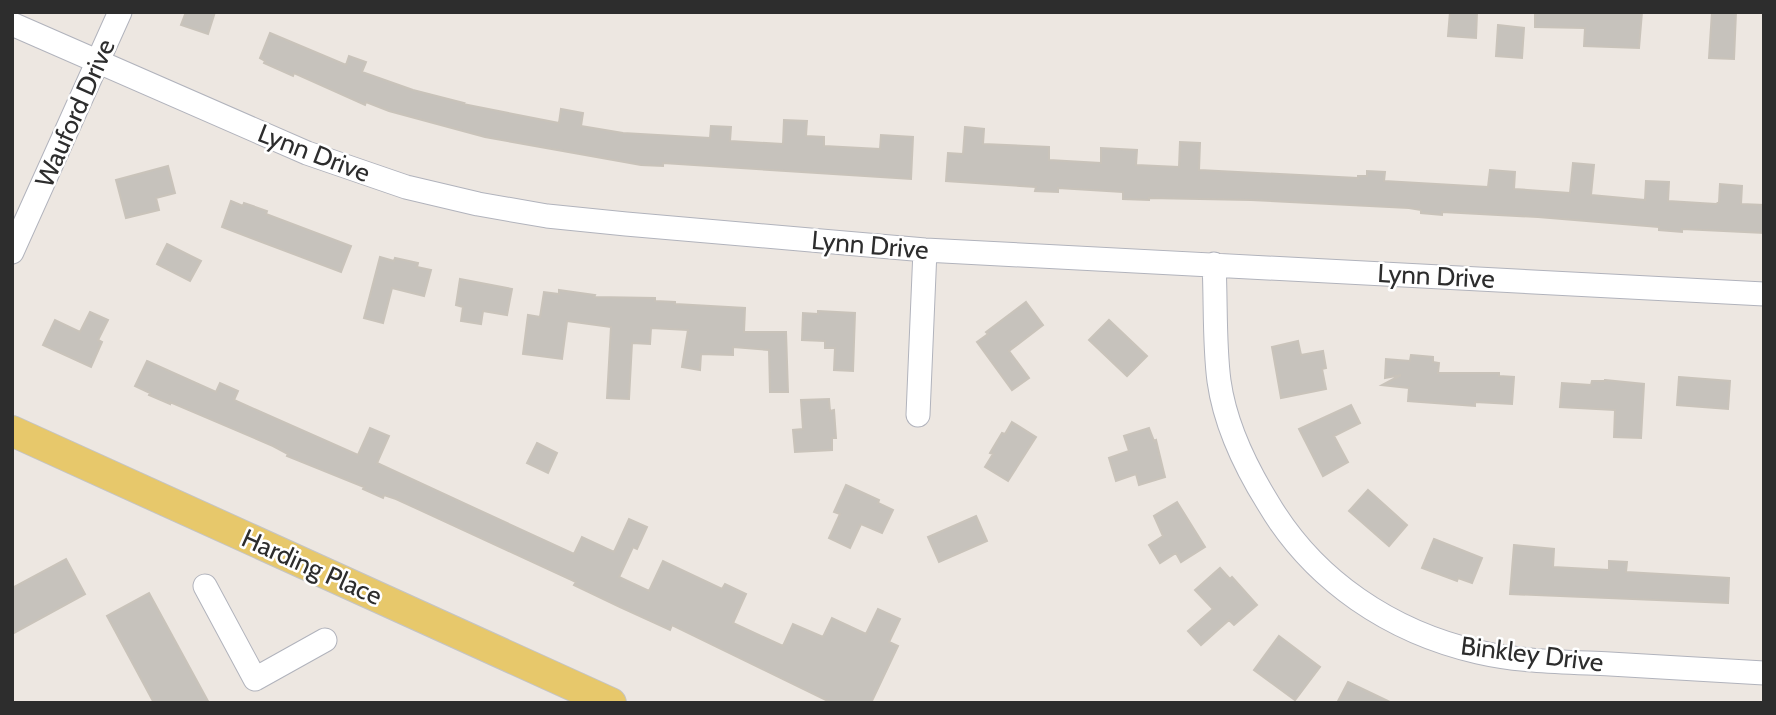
<svg xmlns="http://www.w3.org/2000/svg" width="1776" height="715" font-family="Cabin,sans-serif">
  <style>
    .building { fill: #c6c2bc; stroke: #c9c3ba; stroke-width: 2 }
    .lines { fill: none; stroke-linecap: round; stroke-linejoin: round }
    .minor-casing { stroke: #b1b3bc; stroke-width: 25 }
    .major-casing { stroke: #c4c4c4; stroke-width: 32 }
    .minor { stroke: #fff; stroke-width: 23 }
    .major { stroke: #e7c86b; stroke-width: 30 }
    .labels { text-anchor: middle; stroke-width: 5; stroke-linejoin: round; paint-order: stroke }
    .street-label { font-size: 26px; fill: #2d2d2d; stroke: #fff }
  </style>
  <rect width="100%" height="100%" fill="#ede7e1"/>
  <!-- building -->
  <path class="building" d="M 186,12 L 215,12 L 208,34 L 181,25 Z
    M 1450,12 L 1477,12 L 1476,38 L 1448,36 Z
    M 1535,12 L 1642,12 L 1639,48 L 1584,46 L 1585,28 L 1535,27 Z
    M 1712,12 L 1736,12 L 1734,59 L 1709,58 Z
    M 1498,25 L 1524,28 L 1522,58 L 1496,56 Z
    M 270,33 L 346,65 L 349,56 L 366,62 L 362,72 L 413,90 L 464,103 L 463,104 L 559,123 L 561,109 L 583,113 L 581,126 L 623,133 L 710,138 L 711,126 L 731,127 L 730,141 L 783,144 L 784,120 L 807,121 L 806,136 L 824,137 L 824,146 L 880,149 L 881,135 L 913,137 L 911,179 L 663,163 L 663,166 L 641,165 L 485,137 L 389,111 L 366,102 L 365,105 L 294,73 L 293,76 L 264,63 L 265,61 L 260,58 Z
    M 965,127 L 984,129 L 983,144 L 1049,147 L 1049,160 L 1101,163 L 1101,148 L 1137,150 L 1136,165 L 1179,167 L 1180,142 L 1200,143 L 1199,170 L 1358,178 L 1358,176 L 1367,176 L 1367,171 L 1385,172 L 1384,181 L 1488,187 L 1490,170 L 1515,172 L 1514,189 L 1570,193 L 1573,163 L 1594,165 L 1591,195 L 1645,200 L 1646,181 L 1669,182 L 1668,201 L 1716,204 L 1719,202 L 1720,184 L 1742,186 L 1741,204 L 1764,205 L 1764,233 L 1682,229 L 1682,232 L 1659,230 L 1659,227 L 1538,217 L 1442,212 L 1442,215 L 1421,213 L 1421,210 L 1409,208 L 1251,200 L 1149,198 L 1149,200 L 1123,199 L 1123,192 L 1058,188 L 1058,192 L 1035,191 L 1036,187 L 946,181 L 948,153 L 963,154 Z
    M 168,166 L 175,193 L 156,198 L 159,210 L 126,218 L 116,180 Z
    M 231,201 L 243,206 L 244,203 L 267,211 L 266,214 L 351,246 L 341,272 L 222,227 Z
    M 167,244 L 201,261 L 190,281 L 157,264 Z
    M 380,257 L 394,261 L 395,258 L 418,263 L 417,267 L 431,270 L 424,296 L 392,288 L 383,323 L 364,318 Z
    M 460,279 L 512,289 L 507,315 L 483,311 L 481,324 L 461,321 L 463,307 L 456,305 Z
    M 559,290 L 595,295 L 594,297 L 655,298 L 655,301 L 675,302 L 675,304 L 745,308 L 744,332 L 786,332 L 788,392 L 770,392 L 769,350 L 733,347 L 733,355 L 701,354 L 700,370 L 682,367 L 688,330 L 651,328 L 650,344 L 632,343 L 629,399 L 607,398 L 611,327 L 567,321 L 562,359 L 523,354 L 528,315 L 540,317 L 544,292 L 559,294 Z
    M 1026,302 L 1043,325 L 1009,351 L 1029,378 L 1012,390 L 977,342 L 988,334 L 986,332 Z
    M 818,311 L 855,313 L 853,371 L 834,370 L 835,348 L 825,348 L 825,341 L 802,340 L 803,313 L 818,314 Z
    M 90,312 L 108,320 L 98,340 L 102,342 L 91,367 L 43,345 L 55,320 L 80,332 Z
    M 1109,320 L 1147,356 L 1127,376 L 1089,340 Z
    M 1298,341 L 1301,355 L 1323,351 L 1326,368 L 1322,369 L 1326,389 L 1281,398 L 1272,347 Z
    M 1411,355 L 1433,357 L 1433,362 L 1439,363 L 1438,373 L 1499,373 L 1499,376 L 1514,377 L 1512,404 L 1475,402 L 1475,406 L 1408,401 L 1409,388 L 1382,385 L 1401,375 L 1385,378 L 1386,359 L 1410,361 Z
    M 147,361 L 216,392 L 220,383 L 238,391 L 234,400 L 358,455 L 370,428 L 389,436 L 377,463 L 574,554 L 582,537 L 614,552 L 629,519 L 647,527 L 637,549 L 633,547 L 619,577 L 649,591 L 663,561 L 722,589 L 725,584 L 746,594 L 733,623 L 783,646 L 793,624 L 823,637 L 832,618 L 866,634 L 878,609 L 900,619 L 889,642 L 898,646 L 871,703 L 832,703 L 672,625 L 670,630 L 620,607 L 574,585 L 576,582 L 396,499 L 384,495 L 383,498 L 363,489 L 364,487 L 287,456 L 288,454 L 273,446 L 170,402 L 170,404 L 149,395 L 150,393 L 135,386 Z
    M 1679,377 L 1730,381 L 1728,409 L 1677,405 Z
    M 1605,380 L 1644,384 L 1641,438 L 1614,437 L 1615,410 L 1560,407 L 1562,383 L 1591,385 L 1592,381 L 1605,381 Z
    M 829,399 L 830,411 L 834,410 L 836,438 L 832,438 L 832,450 L 795,452 L 793,430 L 803,429 L 801,400 Z
    M 1351,405 L 1360,423 L 1334,436 L 1348,462 L 1323,476 L 1299,429 Z
    M 1012,422 L 1036,437 L 1008,481 L 985,467 L 993,454 L 990,453 L 1002,433 L 1005,434 Z
    M 1149,428 L 1154,441 L 1156,440 L 1165,477 L 1139,485 L 1136,474 L 1116,481 L 1109,458 L 1129,451 L 1124,436 Z
    M 537,443 L 557,453 L 548,473 L 527,463 Z
    M 846,485 L 879,500 L 878,503 L 893,510 L 882,533 L 861,524 L 850,548 L 829,538 L 840,514 L 834,512 Z
    M 1368,490 L 1407,525 L 1389,546 L 1349,511 Z
    M 1177,502 L 1205,547 L 1181,562 L 1176,553 L 1160,563 L 1149,545 L 1163,536 L 1154,516 Z
    M 976,516 L 987,541 L 939,562 L 928,537 Z
    M 1434,539 L 1482,558 L 1472,583 L 1458,578 L 1457,581 L 1422,568 Z
    M 1514,545 L 1554,549 L 1553,567 L 1609,570 L 1609,561 L 1627,562 L 1626,572 L 1729,578 L 1728,603 L 1510,594 Z
    M 66,559 L 85,594 L 12,634 L 12,588 Z
    M 1220,568 L 1230,579 L 1232,577 L 1257,605 L 1234,625 L 1229,620 L 1201,645 L 1188,631 L 1213,609 L 1195,590 Z
    M 149,593 L 209,703 L 154,703 L 107,616 Z
    M 1279,636 L 1320,667 L 1295,700 L 1254,670 Z
    M 1348,682 L 1392,703 L 1337,703 Z"/>
  <g class="lines">
    <!-- minor casing -->
    <g class="minor-casing">
      <path id="minor" d="M 12,24 L 307,153 L 406,187 L 478,204 L 547,216 L 626,224 L 925,250 L 1764,294
        M 12,252 L 120,12
        M 1214,264 C 1216,302 1214,343 1219,381 C 1225,424 1245,466 1268,503 C 1314,581 1391,632 1478,652 C 1521,662 1566,662 1610,664 C 1661,667 1712,670 1764,673
        M 918,415 L 925,250
        M 205,586 L 255,679 L 325,640"/>
    </g>
    <!-- major casing -->
    <g class="major-casing">
      <path id="major" d="M 12,431 L 611,703"/>
    </g>
    <!-- minor -->
    <use href="#minor" class="minor"/>
    <!-- major -->
    <use href="#major" class="major"/>
  </g>
  <g class="labels">
    <!-- street labels -->
    <g class="street-label">
      <text transform="translate(75 113) rotate(-66)" y="9">Wauford Drive</text>
      <text transform="translate(314 153) rotate(21)" y="9">Lynn Drive</text>
      <text transform="translate(870 245) rotate(5)" y="9">Lynn Drive</text>
      <text transform="translate(1436 276) rotate(3)" y="9">Lynn Drive</text>
      <text transform="translate(312 567) rotate(24)" y="9">Harding Place</text>
      <text transform="translate(1532 654) rotate(7)" y="9">Binkley Drive</text>
    </g>
  </g>
  <!-- border -->
  <rect width="1776" height="715" fill="none" stroke="#2d2d2d" stroke-width="28"/>
</svg>
